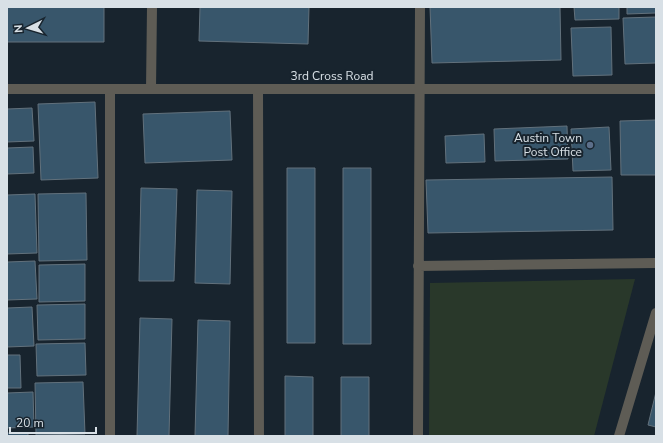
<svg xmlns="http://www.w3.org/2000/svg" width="663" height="443" font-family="'Nunito Sans',sans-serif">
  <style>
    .green { fill: #29382a }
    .building { fill: #38566b; stroke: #62717c }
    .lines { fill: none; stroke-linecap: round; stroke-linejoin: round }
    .street { stroke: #5e5c55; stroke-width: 10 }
    .service-dot { fill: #5c6f8a; stroke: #18242e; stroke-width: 1.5 }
    .labels { text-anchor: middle; stroke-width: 4; stroke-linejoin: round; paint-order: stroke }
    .street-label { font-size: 12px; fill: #d8e0e6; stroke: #18242e }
    .poi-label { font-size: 12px; fill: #d8e0e6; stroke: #18242e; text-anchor: end }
  </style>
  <rect width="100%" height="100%" fill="#18242e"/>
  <!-- green -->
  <path class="green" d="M 635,279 L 594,436 L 429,436 L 430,283 Z"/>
  <!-- building -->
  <path class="building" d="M 7,7 L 104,7 L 104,42 L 7,42 Z
    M 200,7 L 309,7 L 308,44 L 199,41 Z
    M 430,7 L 560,7 L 561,60 L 432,63 Z
    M 574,7 L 619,7 L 619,19 L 575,20 Z
    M 627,7 L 656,7 L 656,13 L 627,14 Z
    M 656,17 L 656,63 L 625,64 L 623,18 Z
    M 611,27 L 612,75 L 573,76 L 571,28 Z
    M 95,102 L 98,178 L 41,180 L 38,104 Z
    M 32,108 L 34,141 L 7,142 L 7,109 Z
    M 230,111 L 232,160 L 145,163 L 143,114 Z
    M 656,120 L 656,175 L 621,175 L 620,121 Z
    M 567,126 L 568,159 L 495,161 L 494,129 Z
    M 609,127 L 611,170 L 573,171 L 571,129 Z
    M 484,134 L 485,162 L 446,163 L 445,136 Z
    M 33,147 L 34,173 L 7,174 L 7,148 Z
    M 287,168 L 315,168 L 315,343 L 287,343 Z
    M 343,168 L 371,168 L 371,344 L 343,344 Z
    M 612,177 L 613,230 L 428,233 L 426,180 Z
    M 141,188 L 177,189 L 174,281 L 139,281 Z
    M 197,190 L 232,191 L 230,284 L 195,283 Z
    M 86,193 L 87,260 L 39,261 L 38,194 Z
    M 35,194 L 37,253 L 7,254 L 7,195 Z
    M 35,261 L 37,299 L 7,300 L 7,262 Z
    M 85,264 L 85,301 L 39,302 L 39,265 Z
    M 85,304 L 85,339 L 38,340 L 37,305 Z
    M 32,307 L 34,346 L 7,347 L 7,308 Z
    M 140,318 L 172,319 L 169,436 L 137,436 Z
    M 198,320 L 230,321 L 228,436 L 195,436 Z
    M 85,343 L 86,375 L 37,376 L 36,344 Z
    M 7,355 L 20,355 L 21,388 L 7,388 Z
    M 285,376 L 313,377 L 313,436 L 285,436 Z
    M 341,377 L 369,377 L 369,436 L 341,436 Z
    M 83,382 L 85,434 L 36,435 L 35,383 Z
    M 33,392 L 34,427 L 7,428 L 7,393 Z
    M 656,392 L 656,427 L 648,425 Z
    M 7,433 L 28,433 L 28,436 L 7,436 Z"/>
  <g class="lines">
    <!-- street -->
    <path class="street" d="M 7,89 L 656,89
      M 110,89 L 110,436
      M 151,89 L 152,7
      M 258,89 L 259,436
      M 418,266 L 656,263
      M 418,436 L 420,7
      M 619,436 L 656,313"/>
  </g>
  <!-- markers -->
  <circle class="service-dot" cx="590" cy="145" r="4"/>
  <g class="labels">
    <!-- street labels -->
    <g class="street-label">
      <text x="332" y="80">3rd Cross Road</text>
    </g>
    <!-- poi labels -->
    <g class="poi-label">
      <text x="582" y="142">Austin Town<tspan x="582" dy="14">Post Office</tspan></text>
    </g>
  </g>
  <!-- border -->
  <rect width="663" height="443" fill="none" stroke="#d8e0e6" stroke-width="16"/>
  <!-- north arrow -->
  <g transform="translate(28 28) rotate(265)" stroke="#18242e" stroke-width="3" paint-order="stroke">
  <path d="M0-3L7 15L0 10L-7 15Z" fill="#d8e0e6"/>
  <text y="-6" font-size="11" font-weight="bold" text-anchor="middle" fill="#d8e0e6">N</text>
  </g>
  <!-- scale -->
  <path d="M10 427v6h86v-6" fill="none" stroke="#d8e0e6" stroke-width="2"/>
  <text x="16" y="427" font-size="12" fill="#d8e0e6" stroke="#18242e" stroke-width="3" paint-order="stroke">20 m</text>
</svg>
